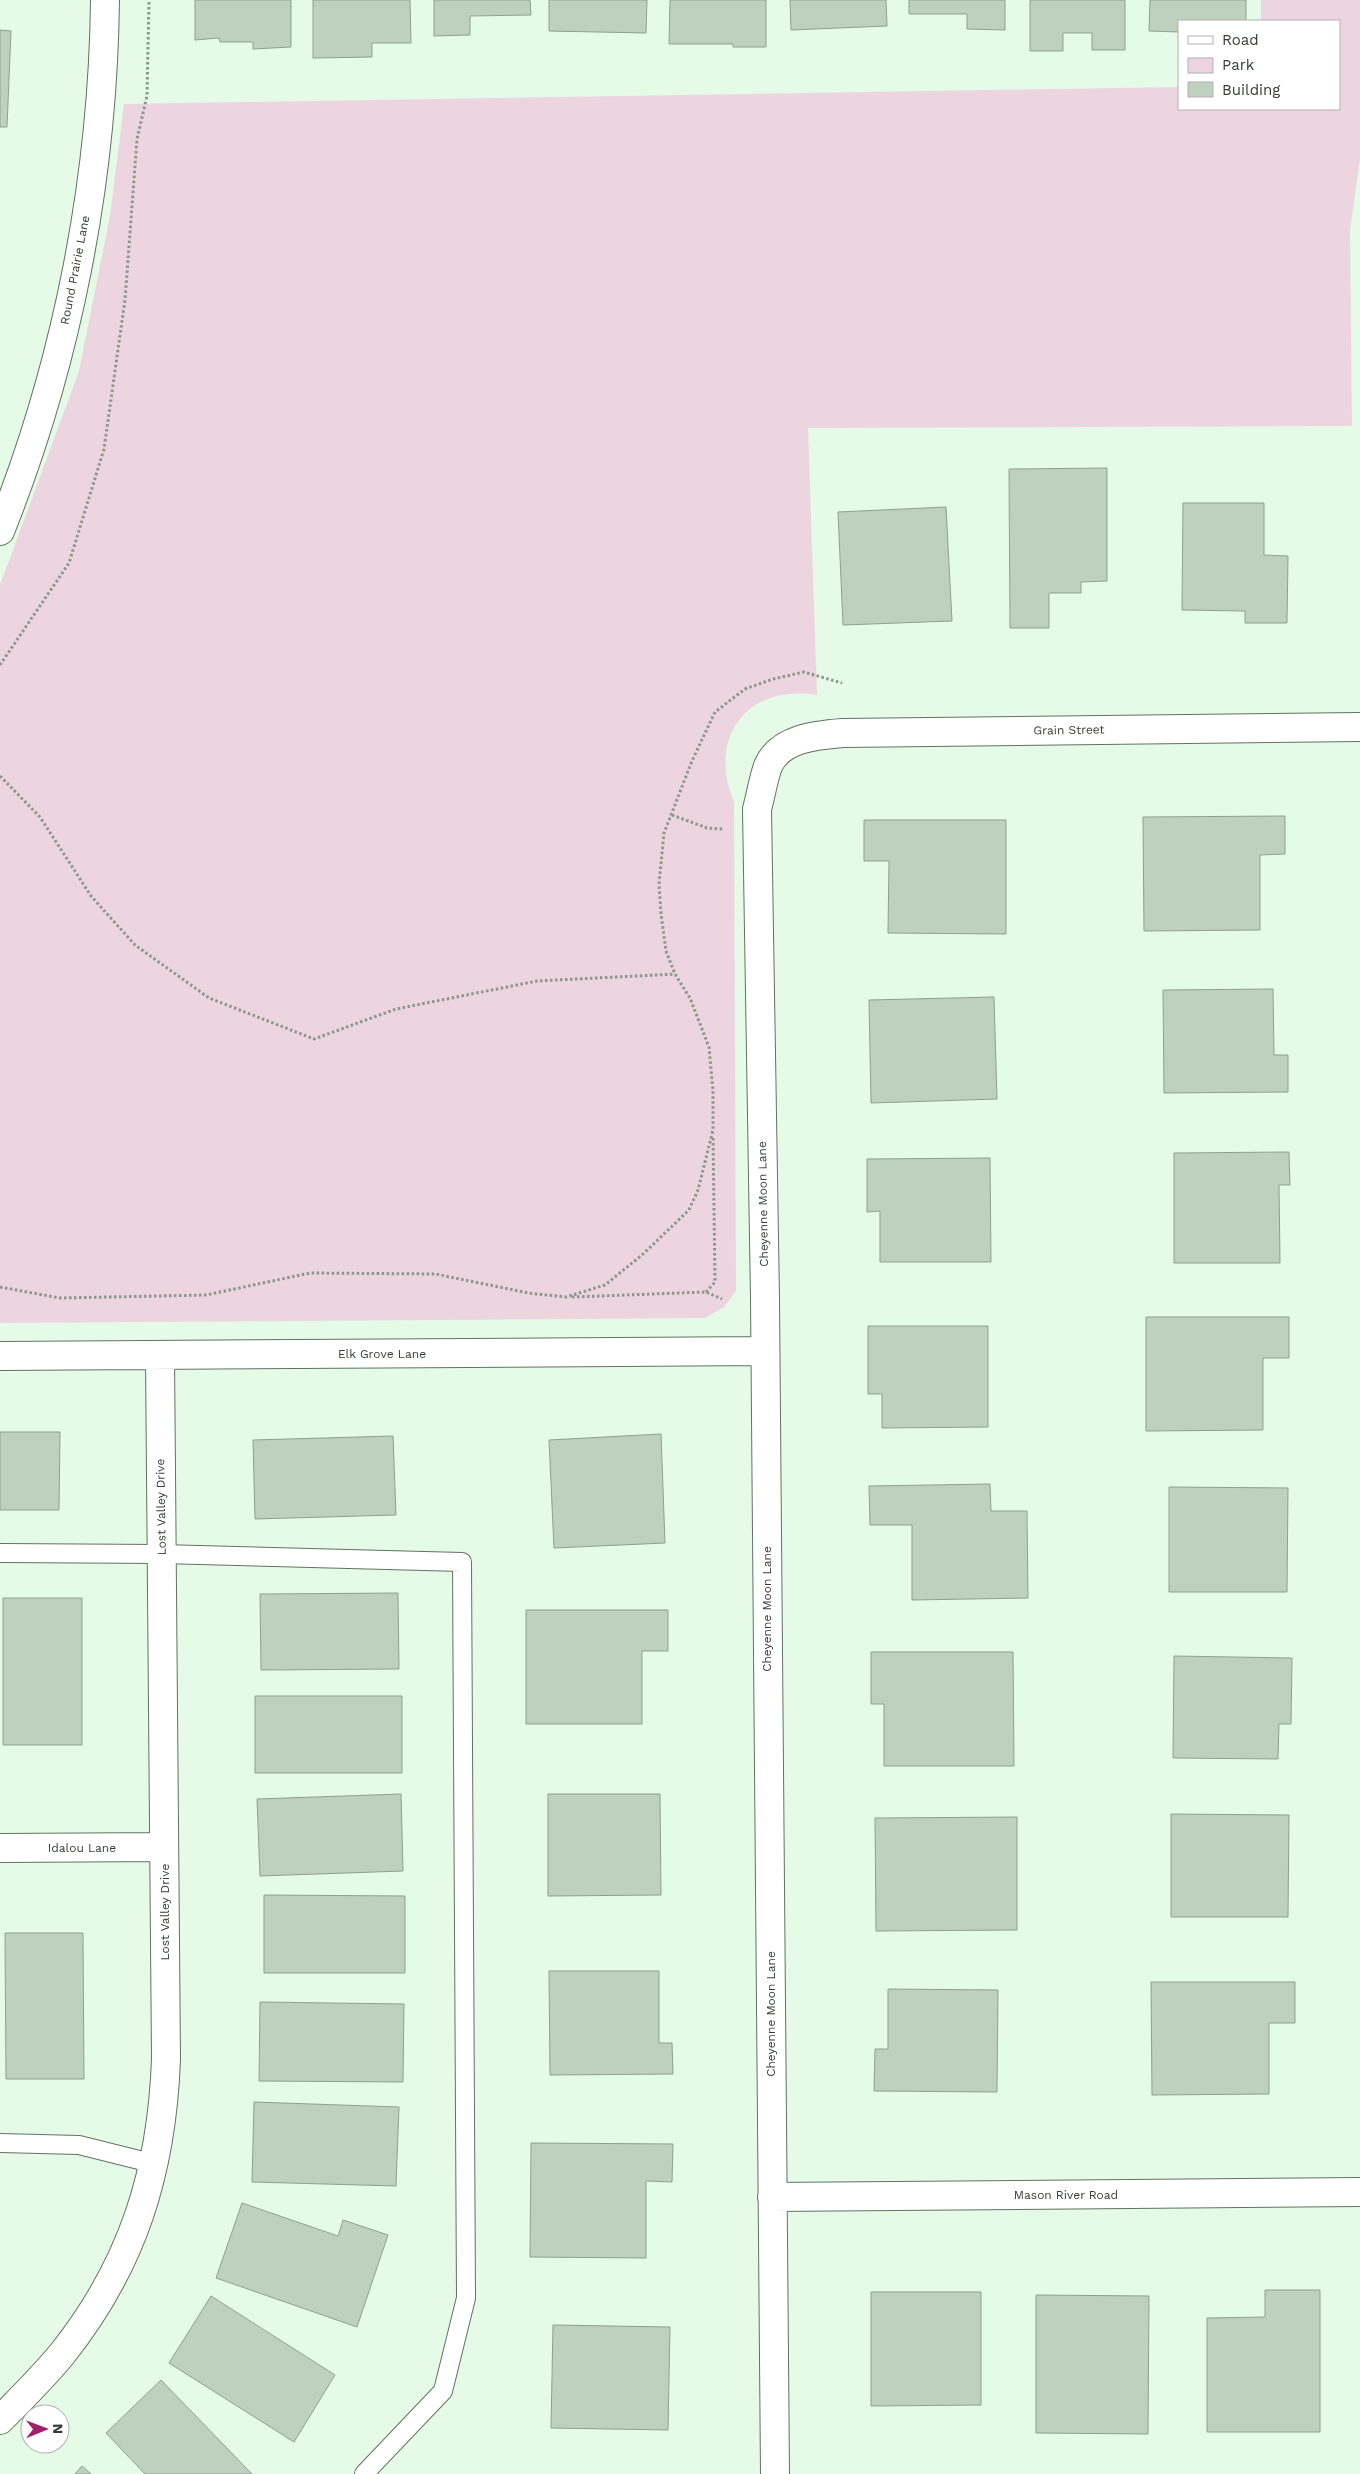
<svg xmlns="http://www.w3.org/2000/svg" width="1360" height="2474" font-family="'Work Sans',sans-serif">
  <style>
    .green { fill: #ecd5de }
    .building { fill: #bed1bf; stroke: #8ea190 }
    .lines { fill: none; stroke-linecap: round; stroke-linejoin: round }
    .service-casing { stroke: #617262; stroke-width: 20 }
    .minor-casing { stroke: #617262; stroke-width: 30 }
    .path { stroke: #8a988b; stroke-width: 3; stroke-dasharray: 2.5 2.5; stroke-linecap: butt }
    .service { stroke: #fff; stroke-width: 18 }
    .minor { stroke: #fff; stroke-width: 28 }
    .labels { text-anchor: middle; stroke-width: 4.5; stroke-linejoin: round; paint-order: stroke }
    .street-label { font-size: 12px; fill: #363d36; stroke: #fff }
  </style>
  <rect width="100%" height="100%" fill="#e6fae8"/>
  <!-- green -->
  <path class="green" d="M 1261,0 L 1360,0 L 1360,159 L 1350,230 L 1352,426 L 808,428 L 817,695 C 747,684 707,737 734,802 L 736,1291 L 724,1307 L 705,1318 L 0,1323 L 0,585 L 79,371 L 110,216 L 124,104 L 1179,87 L 1179,109 L 1339,109 L 1339,21 L 1261,21 Z"/>
  <!-- building -->
  <path class="building" d="M 195,0 L 291,0 L 291,47 L 253,49 L 253,42 L 220,42 L 219,38 L 195,40 Z
    M 313,0 L 410,0 L 411,43 L 372,43 L 372,57 L 313,58 Z
    M 434,0 L 530,0 L 531,15 L 470,16 L 470,35 L 434,36 Z
    M 549,0 L 647,0 L 646,33 L 549,31 Z
    M 670,0 L 766,0 L 766,47 L 733,47 L 733,44 L 669,44 Z
    M 790,0 L 886,0 L 887,26 L 791,30 Z
    M 909,0 L 1005,0 L 1005,30 L 967,29 L 967,14 L 909,14 Z
    M 1030,0 L 1125,0 L 1125,50 L 1092,50 L 1092,33 L 1063,33 L 1063,51 L 1030,51 Z
    M 1150,0 L 1246,0 L 1246,21 L 1179,21 L 1179,32 L 1149,31 Z
    M 0,30 L 11,31 L 7,127 L 0,127 Z
    M 1107,468 L 1107,581 L 1081,582 L 1081,593 L 1049,593 L 1049,628 L 1010,628 L 1009,469 Z
    M 1183,503 L 1264,503 L 1264,555 L 1288,556 L 1287,623 L 1245,623 L 1245,611 L 1182,610 Z
    M 946,507 L 952,621 L 843,625 L 838,512 Z
    M 1285,816 L 1285,854 L 1260,855 L 1260,930 L 1144,931 L 1143,817 Z
    M 864,820 L 1006,820 L 1006,934 L 888,933 L 889,861 L 864,861 Z
    M 1273,989 L 1274,1055 L 1288,1055 L 1288,1092 L 1164,1093 L 1163,990 Z
    M 994,997 L 997,1099 L 871,1103 L 869,1000 Z
    M 1289,1152 L 1290,1185 L 1279,1185 L 1280,1263 L 1174,1263 L 1174,1153 Z
    M 990,1158 L 991,1262 L 880,1262 L 880,1211 L 867,1212 L 867,1159 Z
    M 1146,1317 L 1289,1317 L 1289,1358 L 1263,1358 L 1263,1430 L 1146,1431 Z
    M 868,1326 L 988,1326 L 988,1427 L 882,1428 L 882,1394 L 868,1394 Z
    M 0,1432 L 60,1432 L 59,1510 L 0,1510 Z
    M 661,1434 L 665,1543 L 554,1548 L 549,1440 Z
    M 393,1436 L 396,1515 L 255,1519 L 253,1440 Z
    M 990,1484 L 991,1511 L 1027,1511 L 1028,1598 L 912,1600 L 912,1525 L 870,1525 L 869,1486 Z
    M 1169,1487 L 1288,1488 L 1287,1592 L 1169,1592 Z
    M 398,1593 L 399,1669 L 261,1670 L 260,1594 Z
    M 3,1598 L 82,1598 L 82,1745 L 3,1745 Z
    M 526,1610 L 668,1610 L 668,1651 L 642,1651 L 642,1724 L 526,1724 Z
    M 871,1652 L 1013,1652 L 1014,1766 L 884,1766 L 884,1704 L 871,1704 Z
    M 1174,1656 L 1292,1658 L 1291,1724 L 1279,1724 L 1278,1759 L 1173,1758 Z
    M 255,1696 L 402,1696 L 402,1773 L 255,1773 Z
    M 401,1794 L 403,1871 L 260,1876 L 257,1799 Z
    M 548,1794 L 660,1794 L 661,1895 L 548,1896 Z
    M 1171,1814 L 1289,1815 L 1288,1917 L 1171,1917 Z
    M 1017,1817 L 1017,1930 L 876,1931 L 875,1818 Z
    M 264,1895 L 405,1896 L 405,1973 L 264,1973 Z
    M 5,1933 L 83,1933 L 84,2079 L 6,2079 Z
    M 549,1971 L 659,1971 L 659,2043 L 672,2043 L 673,2074 L 550,2075 Z
    M 1151,1982 L 1295,1982 L 1295,2023 L 1269,2023 L 1269,2094 L 1152,2095 Z
    M 888,1989 L 998,1990 L 997,2092 L 874,2091 L 875,2049 L 888,2049 Z
    M 260,2002 L 404,2004 L 403,2082 L 259,2081 Z
    M 254,2102 L 399,2107 L 396,2186 L 252,2182 Z
    M 531,2143 L 673,2144 L 672,2182 L 646,2181 L 646,2258 L 530,2257 Z
    M 242,2203 L 338,2236 L 343,2220 L 388,2235 L 357,2327 L 216,2278 Z
    M 1265,2290 L 1320,2290 L 1320,2432 L 1207,2432 L 1207,2318 L 1265,2317 Z
    M 871,2292 L 981,2292 L 981,2405 L 871,2406 Z
    M 1036,2295 L 1149,2296 L 1148,2434 L 1036,2433 Z
    M 211,2296 L 335,2375 L 294,2442 L 169,2363 Z
    M 553,2325 L 670,2327 L 668,2430 L 551,2428 Z
    M 161,2380 L 252,2474 L 145,2474 L 106,2433 Z
    M 82,2466 L 91,2474 L 75,2474 Z"/>
  <g class="lines">
    <!-- service casing -->
    <g class="service-casing">
      <path id="service" d="M 0,1553 L 161,1554 L 462,1562 L 466,2298 L 443,2391 L 364,2474
        M 0,2143 L 79,2145 L 155,2164"/>
    </g>
    <!-- minor casing -->
    <g class="minor-casing">
      <path id="minor" d="M 0,531 C 67,364 103,180 105,0
        M 0,1356 L 765,1351
        M 0,1848 L 164,1847
        M 772,2197 L 1360,2192
        M 0,2420 C 21,2399 43,2377 62,2354 C 133,2265 162,2171 166,2059 L 160,1356
        M 775,2474 L 765,1299 L 757,809 C 761,795 763,780 768,766 C 780,738 817,735 843,733 L 1360,727"/>
    </g>
    <!-- path -->
    <path class="path" d="M 0,665 L 69,563 L 104,449 L 125,300 L 137,139 L 147,96 L 149,0
      M 0,776 L 40,817 L 91,896 L 135,945 L 209,998 L 314,1039 L 396,1009 L 537,981 L 675,974
      M 672,815 L 707,828 L 724,829
      M 0,1287 L 60,1298 L 206,1295 L 310,1273 L 436,1274 L 528,1293 L 566,1297 L 605,1285 L 642,1255 L 689,1210 L 698,1190 L 713,1130 L 713,1091 L 709,1047 L 690,998 L 675,974 L 666,951 L 661,914 L 659,884 L 664,833 L 692,761 L 715,712 L 745,689 L 773,679 L 804,672 L 842,683
      M 706,1292 L 715,1282 L 713,1136
      M 572,1297 L 706,1292 L 722,1299"/>
    <!-- service -->
    <use href="#service" class="service"/>
    <!-- minor -->
    <use href="#minor" class="minor"/>
  </g>
  <g class="labels">
    <!-- street labels -->
    <g class="street-label">
      <text transform="translate(75 270) rotate(-79)" y="4">Round Prairie Lane</text>
      <text transform="translate(1069 730) rotate(-1)" y="4">Grain Street</text>
      <text transform="translate(763 1204) rotate(-91)" y="4">Cheyenne Moon Lane</text>
      <text x="382" y="1358">Elk Grove Lane</text>
      <text transform="translate(161 1507) rotate(-91)" y="4">Lost Valley Drive</text>
      <text transform="translate(767 1609) rotate(-90)" y="4">Cheyenne Moon Lane</text>
      <text x="82" y="1852">Idalou Lane</text>
      <text transform="translate(165 1912) rotate(-90)" y="4">Lost Valley Drive</text>
      <text transform="translate(771 2014) rotate(-90)" y="4">Cheyenne Moon Lane</text>
      <text x="1066" y="2199">Mason River Road</text>
    </g>
  </g>
  <!-- legend -->
  <rect x="1178" y="20" width="162" height="90" fill="#ffffff" stroke="#afb1af"/>
  <rect x="1188" y="36" width="25" height="8" fill="#ffffff" stroke="#afb1af"/>
  <text x="1222" y="45" font-size="15" fill="#363d36">Road</text>
  <rect x="1188" y="58" width="25" height="15" fill="#ecd5de" stroke="#afb1af"/>
  <text x="1222" y="70" font-size="15" fill="#363d36">Park</text>
  <rect x="1188" y="82" width="25" height="15" fill="#bed1bf" stroke="#afb1af"/>
  <text x="1222" y="95" font-size="15" fill="#363d36">Building</text>
  <!-- north arrow -->
  <g transform="translate(45 2429) rotate(89)"><circle r="24" fill="#ffffff" stroke="#afb1af"/>
  <path d="M0-4L9 19L0 12L-9 19Z" fill="#a31f6c"/>
  <text y="-8" font-size="14" font-weight="bold" text-anchor="middle" fill="#363d36">N</text>
  </g>
</svg>
